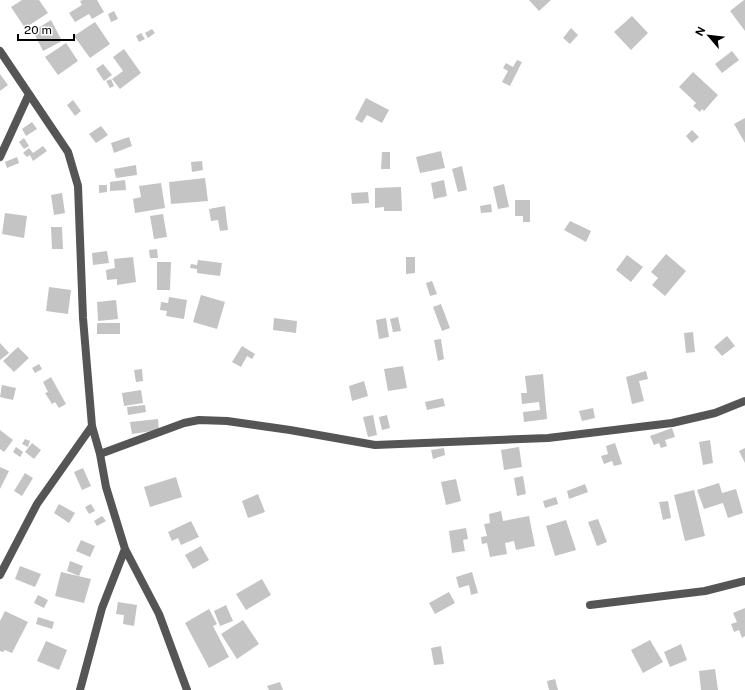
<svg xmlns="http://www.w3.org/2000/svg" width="745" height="690" font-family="'Public Sans',sans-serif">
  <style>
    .building { fill: #c4c4c4 }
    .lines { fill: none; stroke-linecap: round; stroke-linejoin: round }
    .street { stroke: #555; stroke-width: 8 }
  </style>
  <rect width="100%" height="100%" fill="#fff"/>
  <!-- building -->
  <path class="building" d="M 22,0 L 39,0 L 48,13 L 25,28 L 11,7 Z
    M 83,0 L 97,0 L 104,12 L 92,19 L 89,14 L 75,22 L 69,13 L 82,5 L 80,1 Z
    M 529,0 L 551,0 L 539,11 Z
    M 744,0 L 745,0 L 745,31 L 730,11 Z
    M 114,11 L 118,19 L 111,22 L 108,14 Z
    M 632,16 L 648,33 L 631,50 L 614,32 Z
    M 51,20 L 62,41 L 43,51 L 33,31 Z
    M 95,22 L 110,44 L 90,58 L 74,36 Z
    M 571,28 L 578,35 L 570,44 L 563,38 Z
    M 152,29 L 155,33 L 148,38 L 145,33 Z
    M 141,33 L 145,39 L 139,42 L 136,36 Z
    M 66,43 L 78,61 L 58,75 L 45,57 Z
    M 124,49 L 141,73 L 120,89 L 112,79 L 123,71 L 113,57 Z
    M 732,51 L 739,60 L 722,73 L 715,64 Z
    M 517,60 L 522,62 L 510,86 L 502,82 L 508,71 L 503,68 L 506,63 L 513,67 Z
    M 103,64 L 112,75 L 104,81 L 96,69 Z
    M 693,72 L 718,95 L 704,111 L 702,109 L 700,112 L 693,106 L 696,103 L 679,87 Z
    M 0,74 L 8,85 L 0,91 Z
    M 111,79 L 114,86 L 110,88 L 106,81 Z
    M 366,98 L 389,110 L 382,123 L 367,115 L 362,123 L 355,119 Z
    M 73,100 L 81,111 L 75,116 L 67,105 Z
    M 745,118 L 745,143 L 734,124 Z
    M 32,122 L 37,129 L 26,136 L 22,129 Z
    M 101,126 L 108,135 L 96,143 L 89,134 Z
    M 692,130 L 699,137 L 692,143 L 686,136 Z
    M 129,137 L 132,146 L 114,153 L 111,143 Z
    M 24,138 L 29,146 L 24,149 L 19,142 Z
    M 43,146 L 47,151 L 33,161 L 30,155 L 27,157 L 23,153 L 29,148 L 33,153 Z
    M 441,151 L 445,168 L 420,173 L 416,157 Z
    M 382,152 L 390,152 L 390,169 L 381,169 Z
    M 17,157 L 19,163 L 7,168 L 5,162 Z
    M 202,161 L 203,170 L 192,172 L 191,162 Z
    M 136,165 L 137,175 L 116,178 L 114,169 Z
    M 462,166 L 467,190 L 458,192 L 452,169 Z
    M 205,178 L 208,201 L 171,204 L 169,182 Z
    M 125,180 L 126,190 L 110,191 L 110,182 Z
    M 444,180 L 447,196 L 434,199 L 431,183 Z
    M 161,183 L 165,208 L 135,213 L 133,199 L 141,197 L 139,186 Z
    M 504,184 L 509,207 L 498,209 L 493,187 Z
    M 99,185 L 107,185 L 107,192 L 99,193 Z
    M 401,187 L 402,211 L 384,211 L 384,207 L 375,208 L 375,188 Z
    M 368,192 L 369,203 L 352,204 L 351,193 Z
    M 62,193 L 65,213 L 54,215 L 51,195 Z
    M 515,200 L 530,200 L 530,222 L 523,222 L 523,216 L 515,216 Z
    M 491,204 L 492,212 L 481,213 L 480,206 Z
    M 225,206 L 228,230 L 220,231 L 218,220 L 211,221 L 209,209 Z
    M 5,213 L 27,216 L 24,238 L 2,234 Z
    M 163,214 L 167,237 L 154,239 L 150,216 Z
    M 570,221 L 591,231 L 586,242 L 564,230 Z
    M 51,227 L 62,227 L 63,249 L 52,249 Z
    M 157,249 L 158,258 L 150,258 L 149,250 Z
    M 107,251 L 109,263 L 93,265 L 92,253 Z
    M 666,254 L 686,271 L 665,296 L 652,285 L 658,278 L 651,272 Z
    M 627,255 L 643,267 L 631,282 L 616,270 Z
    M 133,257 L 136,282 L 117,285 L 117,279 L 107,280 L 106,270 L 115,268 L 114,259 Z
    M 406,257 L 415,257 L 415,273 L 406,274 Z
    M 198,260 L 222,263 L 220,276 L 197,273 L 197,269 L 190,268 L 191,264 L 197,265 Z
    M 157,262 L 171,262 L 170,290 L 157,290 Z
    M 432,281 L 437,294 L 430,296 L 426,283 Z
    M 49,287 L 71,290 L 68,314 L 46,311 Z
    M 201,295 L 225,302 L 217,329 L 193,322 Z
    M 169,297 L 187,300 L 184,319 L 166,316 L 167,311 L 160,310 L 161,302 L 168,303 Z
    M 116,300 L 118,319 L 98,321 L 97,302 Z
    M 441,304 L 450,328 L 442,331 L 433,307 Z
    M 398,317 L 401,331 L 393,332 L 390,319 Z
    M 274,318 L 297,321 L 296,333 L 273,330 Z
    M 386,318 L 389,337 L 379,339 L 376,320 Z
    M 97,323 L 120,323 L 120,334 L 97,334 Z
    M 693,332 L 695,352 L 686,353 L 684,333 Z
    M 727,336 L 735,346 L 722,356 L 714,347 Z
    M 441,339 L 444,359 L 438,361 L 434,340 Z
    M 0,343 L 9,353 L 0,360 Z
    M 242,346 L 255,354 L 252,359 L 247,356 L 241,367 L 232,362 Z
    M 18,347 L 29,358 L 14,372 L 3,361 Z
    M 39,364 L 42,369 L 35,373 L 32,368 Z
    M 403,366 L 407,388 L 388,391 L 384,369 Z
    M 142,369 L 143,381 L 136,382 L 134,370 Z
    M 646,371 L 648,379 L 639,381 L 644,401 L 632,404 L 626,377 Z
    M 543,374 L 547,419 L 524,422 L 523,412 L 540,410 L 539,402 L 522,404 L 521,393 L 527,393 L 525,376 Z
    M 51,377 L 66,404 L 59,408 L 55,402 L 52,404 L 45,393 L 48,392 L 43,382 Z
    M 364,381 L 368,396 L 352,401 L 349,386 Z
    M 2,385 L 16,388 L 13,400 L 0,397 Z
    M 141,390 L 143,403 L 124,406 L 122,393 Z
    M 443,398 L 445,406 L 427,410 L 425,402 Z
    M 145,405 L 146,412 L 128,415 L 127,407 Z
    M 593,408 L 595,418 L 582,421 L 579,411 Z
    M 373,415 L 377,435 L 368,437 L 363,417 Z
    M 387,415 L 390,428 L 382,430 L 379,417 Z
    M 158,419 L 159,430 L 132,434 L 130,422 Z
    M 672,428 L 675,437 L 665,440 L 667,446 L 661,448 L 659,443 L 654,445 L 650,436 Z
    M 0,430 L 13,440 L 4,452 L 0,449 Z
    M 25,439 L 30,441 L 28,447 L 22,444 Z
    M 710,440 L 713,463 L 703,465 L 699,442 Z
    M 32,443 L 41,450 L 34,459 L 25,452 Z
    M 615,443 L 622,464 L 614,466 L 612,461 L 604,464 L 601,456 L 608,454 L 606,446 Z
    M 16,447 L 23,452 L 20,457 L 13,452 Z
    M 519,447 L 522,467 L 504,470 L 501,450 Z
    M 444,448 L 445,455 L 433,459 L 431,450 Z
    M 745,448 L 745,463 L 739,451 Z
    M 0,467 L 9,471 L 0,489 Z
    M 83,468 L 91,486 L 82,490 L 74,472 Z
    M 25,473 L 33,478 L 22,496 L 14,491 Z
    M 523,476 L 526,494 L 517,496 L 514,478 Z
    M 176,477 L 182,497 L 150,507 L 144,487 Z
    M 456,479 L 461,501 L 446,505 L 441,482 Z
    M 719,483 L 722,493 L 736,489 L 743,513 L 728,518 L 723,503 L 704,509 L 697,490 Z
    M 585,484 L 588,492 L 569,499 L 567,491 Z
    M 694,490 L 705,536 L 685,541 L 674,495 Z
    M 258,494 L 265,512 L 248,518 L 242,501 Z
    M 556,497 L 558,504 L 545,508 L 543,501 Z
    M 668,501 L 671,518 L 663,520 L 659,502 Z
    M 59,504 L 75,513 L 69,523 L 54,513 Z
    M 91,504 L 95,511 L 89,514 L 85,507 Z
    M 501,511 L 503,521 L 529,516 L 535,546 L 516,550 L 514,541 L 505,543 L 507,554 L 490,557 L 487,543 L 482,544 L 481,537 L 487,536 L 484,524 L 490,523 L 489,514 Z
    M 102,516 L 106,521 L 97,526 L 94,521 Z
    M 598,519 L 607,542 L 597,546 L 588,522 Z
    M 566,520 L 576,550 L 555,556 L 546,526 Z
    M 191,521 L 199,537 L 181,545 L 178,538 L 172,541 L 168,532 Z
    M 466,528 L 468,539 L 463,540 L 465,551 L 452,553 L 449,531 Z
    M 81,540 L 95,546 L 90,557 L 76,551 Z
    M 201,546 L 209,560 L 193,569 L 185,555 Z
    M 70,561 L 83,566 L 79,576 L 67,571 Z
    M 20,566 L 41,574 L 35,587 L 15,579 Z
    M 61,572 L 91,579 L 84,603 L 55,596 Z
    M 472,572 L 478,593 L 471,595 L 469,585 L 459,588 L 456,577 Z
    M 262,579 L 271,595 L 246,610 L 236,594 Z
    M 449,592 L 455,603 L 435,614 L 429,603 Z
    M 38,595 L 48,600 L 44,608 L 34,603 Z
    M 118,602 L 137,605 L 134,626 L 123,624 L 124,615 L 116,614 Z
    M 226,605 L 233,621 L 220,626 L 214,611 Z
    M 745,608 L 745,636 L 742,638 L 739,630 L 734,632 L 731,624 L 737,622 L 733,613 Z
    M 209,609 L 217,624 L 213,626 L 229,657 L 209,668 L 185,623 Z
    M 5,611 L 28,622 L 12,653 L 5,650 L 3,652 L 0,651 L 0,621 Z
    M 38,617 L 54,622 L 52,629 L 36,624 Z
    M 243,620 L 259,644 L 237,659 L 221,634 Z
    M 650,640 L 663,662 L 643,673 L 631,650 Z
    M 46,641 L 67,650 L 59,670 L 37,661 Z
    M 681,644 L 687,660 L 670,667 L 664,652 Z
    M 441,646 L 444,664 L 434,665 L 431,648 Z
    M 715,669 L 718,690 L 701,690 L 699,671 Z
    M 555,679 L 558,690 L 549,690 L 547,681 Z
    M 280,682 L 283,690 L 269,690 L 267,686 Z"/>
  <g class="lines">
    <!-- street -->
    <path class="street" d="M 0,51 L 68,152 L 78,186 L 83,318 L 92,426 L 100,454 L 106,487 L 125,549 L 159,614 L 187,690
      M 0,157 L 29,94
      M 100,454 L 184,423 L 199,420 L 227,421 L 290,430 L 375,445 L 548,438 L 672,423 L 715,413 L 745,401
      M 0,575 L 37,504 L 92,426
      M 590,605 L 705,591 L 745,581
      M 80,690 L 102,608 L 125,549"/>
  </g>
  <!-- north arrow -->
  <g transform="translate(709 36) rotate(298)" stroke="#ffffff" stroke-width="3" paint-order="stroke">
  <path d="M0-3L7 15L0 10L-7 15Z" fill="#000000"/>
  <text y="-6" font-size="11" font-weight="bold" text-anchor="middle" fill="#000000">N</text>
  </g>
  <!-- scale -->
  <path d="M18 34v6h56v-6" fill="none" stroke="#000000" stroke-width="2"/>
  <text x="24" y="34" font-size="12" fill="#000000" stroke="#ffffff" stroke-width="3" paint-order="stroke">20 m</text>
</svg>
